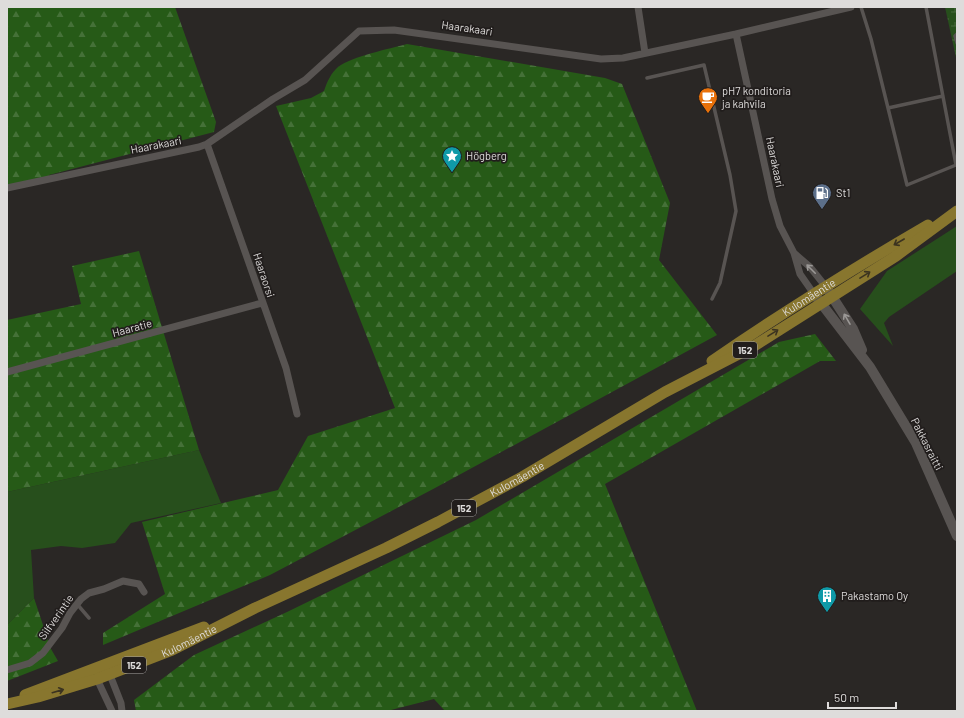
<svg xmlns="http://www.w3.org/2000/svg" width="964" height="718" font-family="Barlow,sans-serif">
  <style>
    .green { fill: #274f1c }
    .forest { fill: url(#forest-firs) }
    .wetland { fill: url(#wetland-marsh) }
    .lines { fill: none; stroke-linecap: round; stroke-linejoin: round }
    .lane { stroke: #585452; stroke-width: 3.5 }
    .street { stroke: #585452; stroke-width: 7 }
    .secondary { stroke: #585452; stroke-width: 10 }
    .primary { stroke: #88762e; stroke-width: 11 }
    .oneway { stroke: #3b3320 }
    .oneway2 { stroke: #9b9896 }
    .labels { text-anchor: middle; stroke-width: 3.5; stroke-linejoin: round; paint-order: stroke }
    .shield { fill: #211d1c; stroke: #a5a3a2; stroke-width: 1 }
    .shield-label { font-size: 10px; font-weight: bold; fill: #dedcdb }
    .street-label { font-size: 11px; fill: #dedcdb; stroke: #211d1c }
    .poi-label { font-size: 11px; fill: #dedcdb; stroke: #211d1c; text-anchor: start }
  </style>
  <defs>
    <pattern id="forest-firs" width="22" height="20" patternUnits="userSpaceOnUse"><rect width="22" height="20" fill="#265a17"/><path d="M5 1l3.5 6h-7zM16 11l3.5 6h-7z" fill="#457138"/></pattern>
    <pattern id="wetland-marsh" width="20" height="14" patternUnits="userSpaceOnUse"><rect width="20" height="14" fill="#274f1c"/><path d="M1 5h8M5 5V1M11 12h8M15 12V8" fill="none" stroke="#46683c"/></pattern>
  </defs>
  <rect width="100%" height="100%" fill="#2a2725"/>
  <!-- green -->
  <path class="green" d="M 957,226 L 957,271 L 889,317 L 884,323 L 893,346 L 860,309 L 887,271 Z
    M 199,450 L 221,503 L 131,523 L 115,543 L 82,548 L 61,546 L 31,550 L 34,598 L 7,625 L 7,492 Z"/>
  <!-- forest -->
  <path class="forest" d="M 7,7 L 175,7 L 216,122 L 214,132 L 49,175 L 50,180 L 7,190 Z
    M 407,44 L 605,78 L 622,84 L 670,203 L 659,260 L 717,335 L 435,488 L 270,575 L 103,645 L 103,633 L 165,594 L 142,522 L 278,490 L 308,436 L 395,408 L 276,106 L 311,98 L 324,91 C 327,82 331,73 338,67 C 353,56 389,49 407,44 Z
    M 139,251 L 199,450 L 7,492 L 7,320 L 81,304 L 72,266 Z
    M 815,334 L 836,361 L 820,361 L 605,484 L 697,711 L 445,711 L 434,699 L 387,711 L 136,711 L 134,700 L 194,655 L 287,612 L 476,520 L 779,342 Z
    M 34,598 L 51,649 L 58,661 L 7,681 L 7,625 Z"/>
  <!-- wetland -->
  <path class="wetland" d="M 945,7 L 957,7 L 957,62 Z"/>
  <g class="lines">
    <!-- lane -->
    <path class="lane" d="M 861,7 L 871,39 L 907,185 L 956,165 L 926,7
      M 957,34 L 955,36 L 957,43
      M 647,78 L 704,65 L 730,175 L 736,211 L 720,283 L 712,299
      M 888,108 L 943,96
      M 77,604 L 89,618"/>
    <!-- street -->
    <path class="street" d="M 638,7 L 645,53
      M 736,34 L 851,7
      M 207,144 L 286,368 L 297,414
      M 7,188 L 199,147 L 207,144 L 273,99 L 305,80 L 359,31 L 394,30 L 601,59 L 623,58 L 736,34 L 772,199 L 780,226 L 794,253 L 800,274 L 814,294
      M 795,254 L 810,267 L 826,287
      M 7,372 L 262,303
      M 7,670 L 30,663 L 43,653 L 62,628 L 70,613 L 81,599 L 89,593 L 104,589 L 123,581 L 139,584 L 144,592
      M 106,672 L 110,675 L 121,703 L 122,711
      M 98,676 L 97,679 L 112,711"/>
    <!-- secondary -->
    <path class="secondary" d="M 826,287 L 853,329 L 862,350
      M 814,294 L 870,367 L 916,443 L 957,536"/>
    <!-- primary -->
    <g class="primary">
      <path id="s1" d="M 712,361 C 782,313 854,268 928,225"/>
      <path d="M 25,695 L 204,627"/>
      <path id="s2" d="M 7,704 L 38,697 L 97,679 L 172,650 L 255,608 L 386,548 L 438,522 L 522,477 L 665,392 L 754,346 L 896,256 L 957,211"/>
    </g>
  </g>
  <!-- one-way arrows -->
  <defs><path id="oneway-shaft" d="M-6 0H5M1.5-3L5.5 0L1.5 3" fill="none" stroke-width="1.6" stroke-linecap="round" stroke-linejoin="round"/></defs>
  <g class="oneway">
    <use href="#oneway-shaft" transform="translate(899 242) rotate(150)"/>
    <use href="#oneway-shaft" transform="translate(865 275) rotate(-32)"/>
    <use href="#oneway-shaft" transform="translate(773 333) rotate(-32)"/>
    <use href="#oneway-shaft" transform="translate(58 691) rotate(-16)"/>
  </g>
  <g class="oneway2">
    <use href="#oneway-shaft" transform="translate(811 269) rotate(-135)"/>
    <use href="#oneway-shaft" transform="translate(847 319) rotate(-120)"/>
  </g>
  <!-- icons -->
  <defs>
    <g id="cafe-pin" transform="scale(1)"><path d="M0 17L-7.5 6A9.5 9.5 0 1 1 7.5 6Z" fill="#e8710a" stroke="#211d1c"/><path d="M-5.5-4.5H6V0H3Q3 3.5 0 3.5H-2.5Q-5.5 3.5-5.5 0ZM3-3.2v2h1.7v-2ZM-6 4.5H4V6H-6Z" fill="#fff"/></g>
    <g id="sight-pin" transform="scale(1)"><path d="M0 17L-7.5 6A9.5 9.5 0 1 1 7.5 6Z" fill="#0f9aa8" stroke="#211d1c"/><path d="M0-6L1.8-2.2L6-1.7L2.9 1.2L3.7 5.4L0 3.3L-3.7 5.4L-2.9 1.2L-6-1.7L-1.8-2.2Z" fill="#fff"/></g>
    <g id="fuel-pin" transform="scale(1)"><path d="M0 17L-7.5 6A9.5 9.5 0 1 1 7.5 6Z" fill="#5c6f8a" stroke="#211d1c"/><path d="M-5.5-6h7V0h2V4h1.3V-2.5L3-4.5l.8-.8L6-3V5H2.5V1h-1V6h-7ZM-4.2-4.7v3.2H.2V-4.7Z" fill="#fff"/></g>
    <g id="building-pin" transform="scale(1)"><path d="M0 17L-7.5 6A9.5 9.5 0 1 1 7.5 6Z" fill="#0f9aa8" stroke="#211d1c"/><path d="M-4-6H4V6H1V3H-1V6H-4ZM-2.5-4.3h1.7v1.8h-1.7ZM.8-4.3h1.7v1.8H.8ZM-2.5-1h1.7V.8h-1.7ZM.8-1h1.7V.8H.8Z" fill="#fff"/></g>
  </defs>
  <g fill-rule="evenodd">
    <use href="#cafe-pin" x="708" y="97"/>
    <use href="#sight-pin" x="452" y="156"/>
    <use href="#fuel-pin" x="822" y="193"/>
    <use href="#building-pin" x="827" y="596"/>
  </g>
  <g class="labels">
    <!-- shield labels -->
    <g class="shield">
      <rect x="733" y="342" width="24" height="16" rx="3"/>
      <rect x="452" y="500" width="24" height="16" rx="3"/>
      <rect x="122" y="657" width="24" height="16" rx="3"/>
    </g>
    <g class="shield-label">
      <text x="745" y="354">152</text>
      <text x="464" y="512">152</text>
      <text x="134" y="669">152</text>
    </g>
    <!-- street labels -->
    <g class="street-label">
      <text transform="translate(467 28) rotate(8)" y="4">Haarakaari</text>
      <text transform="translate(156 145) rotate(-11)" y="4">Haarakaari</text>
      <text transform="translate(775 162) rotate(78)" y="4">Haarakaari</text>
      <text transform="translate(264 275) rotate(72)" y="4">Haaraorsi</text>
      <text dy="4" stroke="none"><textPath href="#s1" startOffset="116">Kulomäentie</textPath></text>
      <text transform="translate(132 328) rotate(-15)" y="4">Haaratie</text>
      <text transform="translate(927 444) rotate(63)" y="4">Pakkasraitti</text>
      <text dy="4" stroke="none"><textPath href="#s2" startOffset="559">Kulomäentie</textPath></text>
      <text transform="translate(56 617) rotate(-55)" y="4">Silfverintie</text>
      <text dy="4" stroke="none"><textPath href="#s2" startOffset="193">Kulomäentie</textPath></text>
    </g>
    <!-- poi labels -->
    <g class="poi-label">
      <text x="722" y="95">pH7 konditoria<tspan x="722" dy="13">ja kahvila</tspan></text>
      <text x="466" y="160">Högberg</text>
      <text x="836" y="197">St1</text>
      <text x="841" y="600">Pakastamo Oy</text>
    </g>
  </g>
  <!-- border -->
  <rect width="964" height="718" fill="none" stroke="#dedcdb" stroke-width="16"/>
  <!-- scale -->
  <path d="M828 702v6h68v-6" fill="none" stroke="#dedcdb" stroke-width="2"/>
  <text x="834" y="702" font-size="12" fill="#dedcdb" stroke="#211d1c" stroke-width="3" paint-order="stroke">50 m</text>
</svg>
